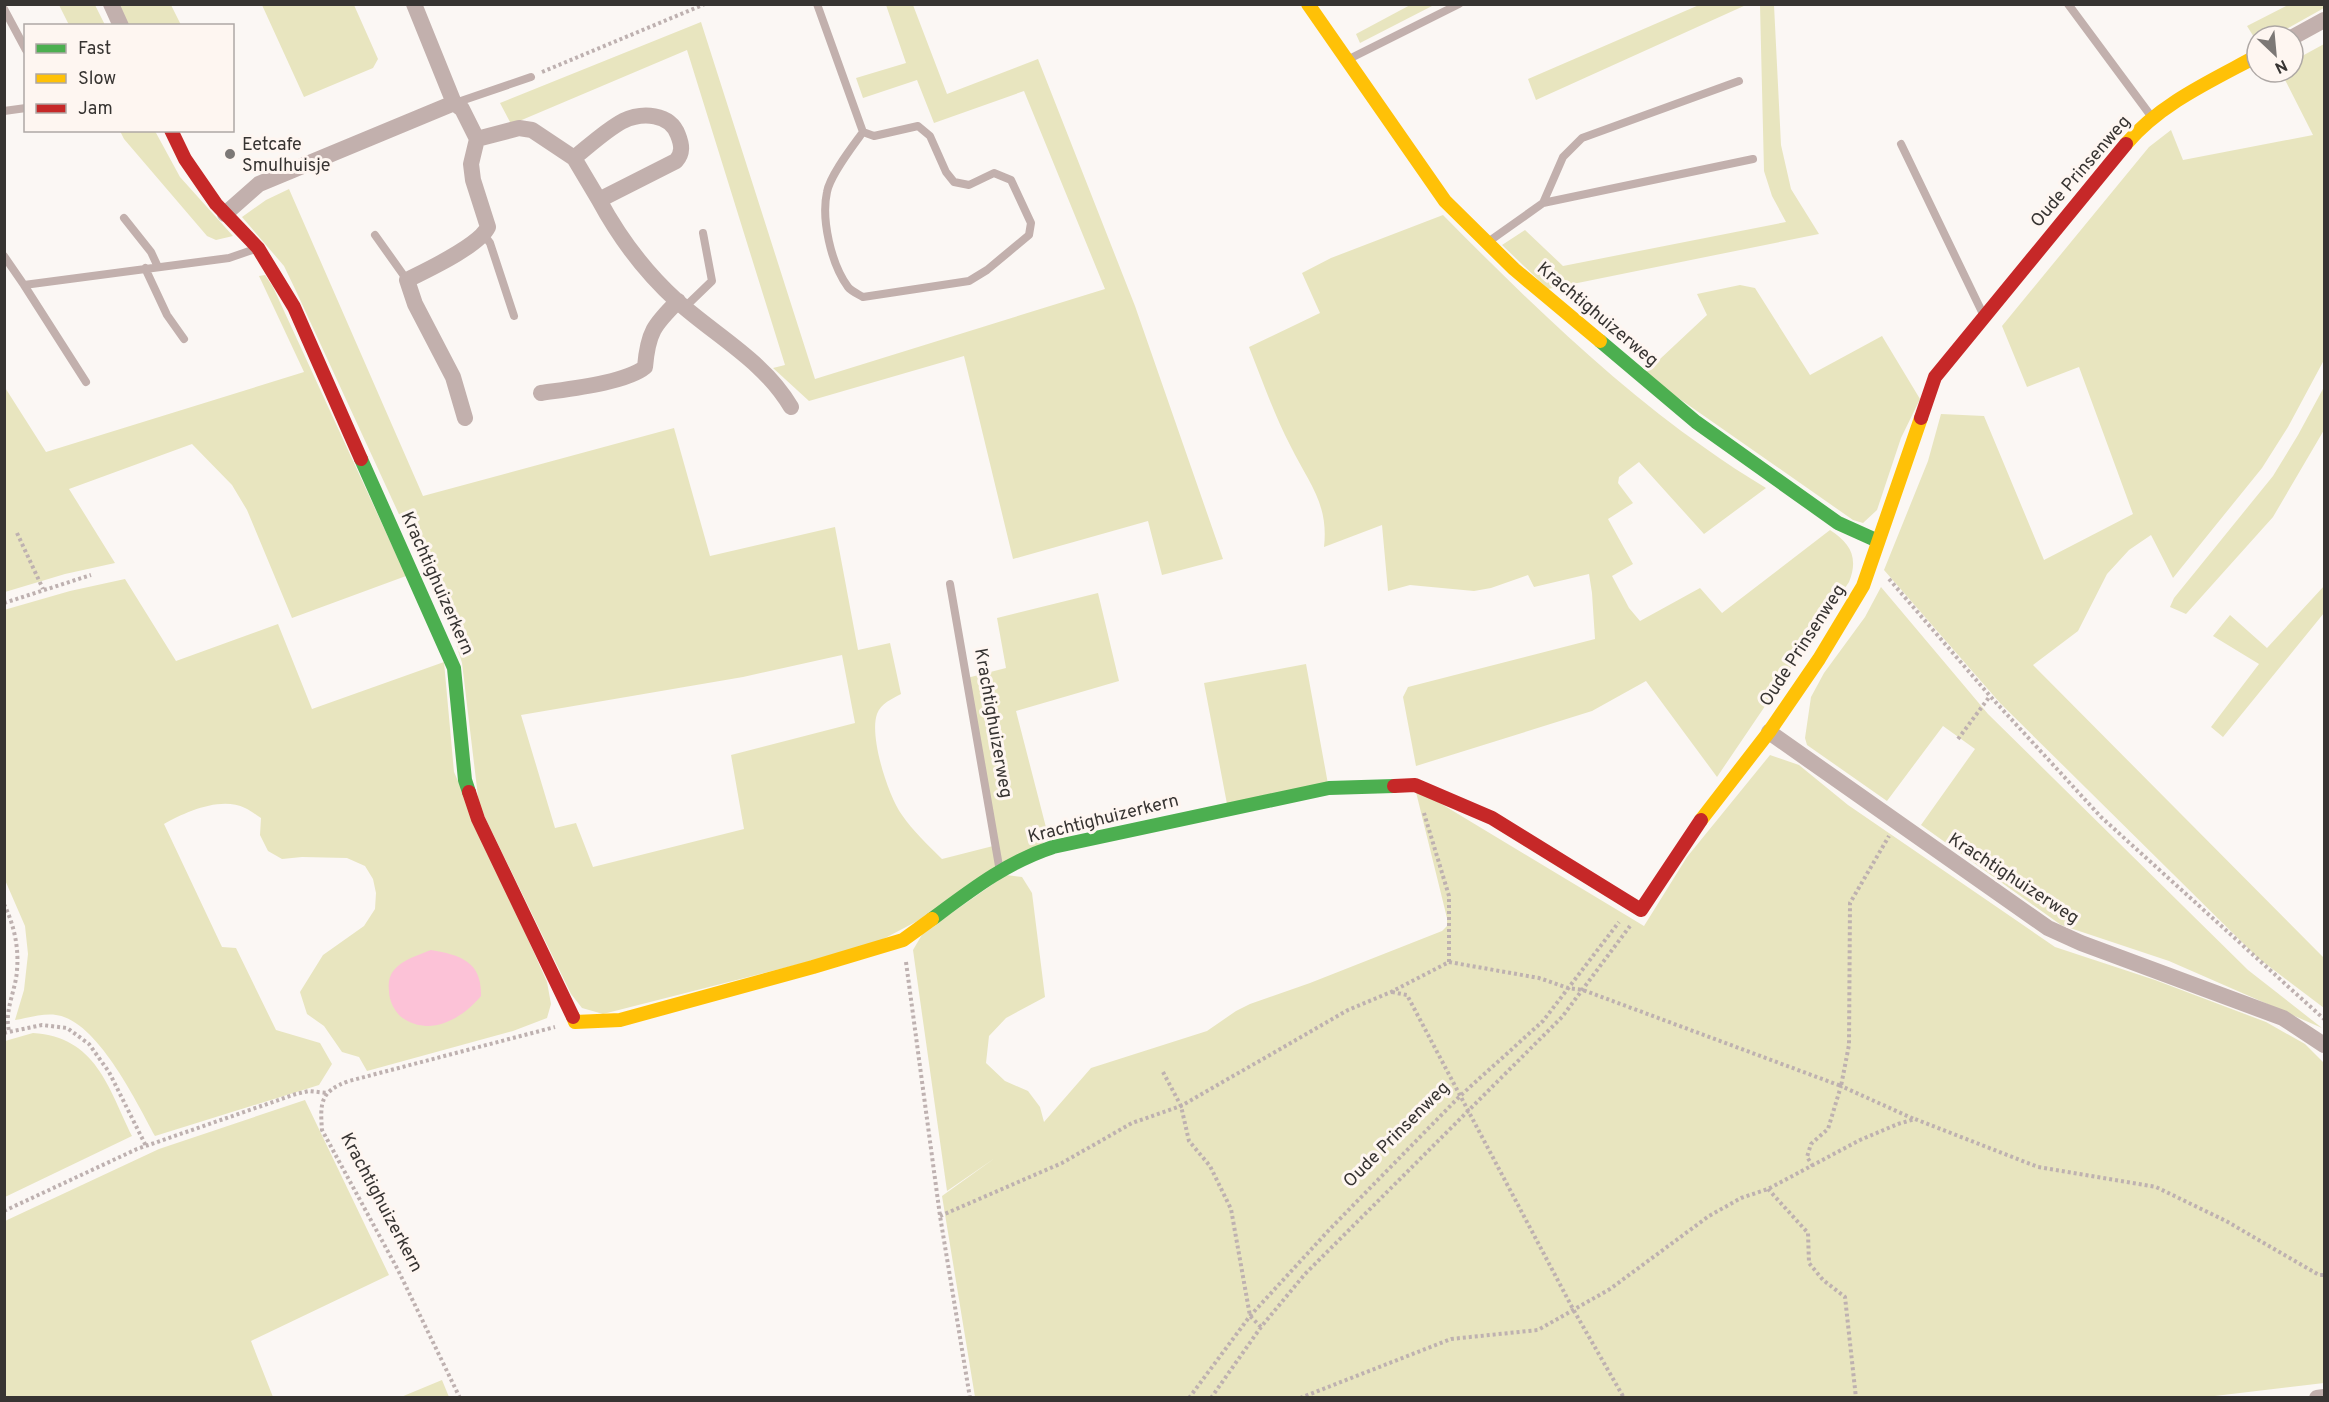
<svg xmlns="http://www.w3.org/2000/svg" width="2329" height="1402" font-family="Overpass,sans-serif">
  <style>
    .green { fill: #e8e5bf; fill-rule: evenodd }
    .water { fill: #fcc2d7 }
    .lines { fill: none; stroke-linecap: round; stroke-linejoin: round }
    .path { stroke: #beb1b0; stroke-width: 4; stroke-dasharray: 3 3; stroke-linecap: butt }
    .lane { stroke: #c2b0ad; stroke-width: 8 }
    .street { stroke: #c2b0ad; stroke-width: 16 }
    .fast { stroke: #4caf50; stroke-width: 14 }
    .slow { stroke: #ffc107; stroke-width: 14 }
    .jam { stroke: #c62828; stroke-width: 14 }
    .poi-dot { fill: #7c7876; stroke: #fef6f1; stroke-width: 2 }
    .labels { text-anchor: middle; stroke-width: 6; stroke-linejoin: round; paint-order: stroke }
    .poi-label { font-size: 18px; fill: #373432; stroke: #fef6f1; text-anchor: start }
    .street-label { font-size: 18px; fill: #373432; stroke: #fef6f1 }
  </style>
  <rect width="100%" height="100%" fill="#fbf7f4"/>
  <!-- green -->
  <path class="green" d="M 1412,4 L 1434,5 L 1360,43 L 1356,34 Z
    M 2290,4 L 2324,5 L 2324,8 L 2274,36 L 2257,36 L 2257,42 L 2247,26 Z
    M 59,5 L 95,5 L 105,25 L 69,25 Z
    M 116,5 L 171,5 L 181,25 L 126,25 Z
    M 262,5 L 354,5 L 378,59 L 373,68 L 304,97 Z
    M 886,5 L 913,5 L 947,94 L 1038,59 L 1135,306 L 1223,559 L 1162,575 L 1148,521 L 1013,559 L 964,356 L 809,401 L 773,368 L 785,365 L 687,50 L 517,122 L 510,122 L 500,103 L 701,22 L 815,379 L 1105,289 L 1024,91 L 934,123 L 917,80 L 863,98 L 856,78 L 906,63 Z
    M 1699,5 L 1746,5 L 1536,100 L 1528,79 Z
    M 1760,5 L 1774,5 L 1781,145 L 1791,189 L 1819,234 L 1548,289 L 1502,245 L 1525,230 L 1563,266 L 1786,222 L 1772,196 L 1764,171 Z
    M 2324,44 L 2324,360 L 2288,427 L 2262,468 L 2173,578 L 2151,535 L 2129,550 L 2107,574 L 2078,631 L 2033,665 L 2324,958 L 2324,1008 L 2258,958 L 2000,703 L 1884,570 L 1928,461 L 1941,414 L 1984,416 L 2044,560 L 2133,514 L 2079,367 L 2027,387 L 2002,326 L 2149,147 L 2171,130 L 2183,160 L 2313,135 L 2281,72 L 2293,72 L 2293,61 Z
    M 120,131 L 155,131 L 180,177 L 233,236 L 216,240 L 207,236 L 124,139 Z
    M 289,189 L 423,496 L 674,428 L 710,556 L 835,527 L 858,650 L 890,643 L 901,694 C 892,699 881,703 877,714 C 869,736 888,796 902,815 C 913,831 928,845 942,859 L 997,845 L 963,679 L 1006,668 L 997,618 L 1098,593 L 1119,681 L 1016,711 L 1049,839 L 923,918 L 870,946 L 603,1014 L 582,1008 L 571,994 L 479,805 L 462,663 L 455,641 L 415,549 L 296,291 L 284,266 L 242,217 L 266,200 ZM 842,655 L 855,723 L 731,755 L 744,829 L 593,867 L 576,823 L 555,828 L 521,715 L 743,677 Z
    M 1443,215 C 1523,296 1612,383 1705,448 C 1724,462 1745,475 1766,488 L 1704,534 L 1639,462 L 1619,477 L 1618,483 L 1633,503 L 1608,519 L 1633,564 L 1612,576 L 1629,608 L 1640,621 L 1700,588 L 1722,613 L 1830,530 C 1850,543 1859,557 1849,582 L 1717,777 L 1646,681 L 1592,711 L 1416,766 L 1403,697 L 1408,687 L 1595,639 L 1592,593 L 1589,574 L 1534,587 L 1528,575 L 1491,588 L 1474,591 L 1410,585 L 1388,591 L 1382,525 L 1324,547 C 1329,503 1308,482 1290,445 C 1274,414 1262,380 1249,347 L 1320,313 L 1302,273 L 1331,258 Z
    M 265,275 L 273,287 L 406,576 L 292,618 L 247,510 L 232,485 L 192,444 L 69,489 L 115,563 L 65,574 L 5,592 L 4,386 L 46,452 L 304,372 L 259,276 Z
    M 1740,285 L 1755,288 L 1810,375 L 1882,336 L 1920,399 L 1901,438 L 1877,510 L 1863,523 L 1853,520 L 1644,374 L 1707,315 L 1697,294 Z
    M 2324,387 L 2324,430 L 2273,517 L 2186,614 L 2170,607 L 2174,598 L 2273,476 L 2298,435 Z
    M 125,579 L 176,661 L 278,624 L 312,709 L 444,662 L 454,772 L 547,982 L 551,1004 L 547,1018 L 513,1031 L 367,1071 L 359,1057 L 342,1052 L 324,1026 L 307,1014 L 300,992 L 323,955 L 364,926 L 375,909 L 376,893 L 373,879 L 365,866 L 347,858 L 302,857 L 282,859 L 268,851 L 260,835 L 261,818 C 256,815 250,810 245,808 C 221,796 185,812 164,824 L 222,947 L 236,948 L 276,1030 L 320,1043 L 332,1064 L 319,1085 L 155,1136 C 137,1103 97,1020 56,1015 C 44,1013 28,1018 15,1020 L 24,990 L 28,954 L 25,926 L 5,880 L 4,610 L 70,591 Z
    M 2324,586 L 2324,613 L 2223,737 L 2211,727 L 2259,664 L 2213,636 L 2230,615 L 2267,648 Z
    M 1881,587 L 1988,714 L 2248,970 L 2322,1028 L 2169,961 L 2061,925 L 1921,825 L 1975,749 L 1943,726 L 1887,801 L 1807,745 L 1805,738 L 1811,697 L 1824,673 L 1865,617 Z
    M 1306,664 L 1328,784 L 1227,804 L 1204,683 Z
    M 1770,755 L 1799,765 L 1848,805 L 2055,947 L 2155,980 L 2266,1022 L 2305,1044 L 2324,1063 L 2324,1383 L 2198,1398 L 975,1397 L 942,1196 L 995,1158 L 947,1191 L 913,950 L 923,933 L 1006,875 L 1022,877 L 1032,893 L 1045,997 L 1006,1018 L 989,1036 L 986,1063 L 1005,1081 L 1028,1091 L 1040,1107 L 1044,1122 L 1091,1068 L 1207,1031 L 1236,1011 L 1250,1004 L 1310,983 L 1442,931 L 1447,926 L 1447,918 L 1415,788 L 1644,926 L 1687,857 Z
    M 33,1033 C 96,1037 108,1087 132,1136 L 5,1197 L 5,1041 Z
    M 305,1100 L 389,1275 L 251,1341 L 273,1397 L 5,1397 L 5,1221 L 159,1149 Z
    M 442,1380 L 449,1397 L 401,1397 Z"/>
  <!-- water -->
  <path class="water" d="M 431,950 C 461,955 482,962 481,996 C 461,1020 428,1038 400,1016 C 394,1010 389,1000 389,991 C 388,983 389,976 394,970 C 403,959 419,955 431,950 Z"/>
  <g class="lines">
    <!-- path -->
    <path class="path" d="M 542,72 L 705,4
      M 17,533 L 43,589
      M 1889,579 L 1990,696 L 2101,817 L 2324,1019
      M 4,603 L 91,575
      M 1958,739 L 1990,696
      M 4,904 C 14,925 19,947 17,970 C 16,990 4,1010 9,1031
      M 906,962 L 940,1216 L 970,1398
      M 1449,962 L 1539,978 L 1568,988 L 1583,990 L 1841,1086 L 1849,1045 L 1850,903 L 1889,836
      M 1392,992 L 1407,995 L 1573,1309 L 1624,1398
      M 4,1033 L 42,1025 L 67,1028 L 89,1044 L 109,1072 L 146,1146
      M 1163,1072 L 1181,1106 L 1189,1141 L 1210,1166 L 1231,1209 L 1250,1316 L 1261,1327
      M 1813,1166 L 1807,1157 L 1811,1144 L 1828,1129 L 1841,1086 L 1914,1119
      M 1768,1189 L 1808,1233 L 1809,1263 L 1823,1280 L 1845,1297 L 1856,1398
      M 4,1211 L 137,1149 L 296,1094 L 309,1091 L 327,1093
      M 940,1216 L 1062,1163 L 1132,1123 L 1181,1106 L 1348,1010 L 1391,992 L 1449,962 L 1449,896 L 1424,813
      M 460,1398 L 398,1270 L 322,1130 C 320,1103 320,1091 349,1081 L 555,1027
      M 1189,1398 L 1250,1316 L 1329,1230 L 1460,1096 L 1543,1021 L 1619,922
      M 1211,1398 L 1261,1327 L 1305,1274 L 1562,1017 L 1630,926
      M 1300,1398 L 1451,1339 L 1538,1330 L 1610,1289 L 1709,1216 L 1741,1198 L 1768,1189 L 1860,1140 L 1898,1124 L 1915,1119 L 2038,1167 L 2156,1187 L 2226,1221 L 2319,1275 L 2324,1275"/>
    <!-- lane -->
    <path class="lane" d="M 817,4 L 863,132 L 874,136 L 918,126 L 930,136 L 946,172 L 954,182 L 969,185 L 994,173 L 1011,180 L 1031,223 L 1029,235 L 987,270 L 969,281 L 863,297 C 858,294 851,291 848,287 C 831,264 821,219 827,192 C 830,175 853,146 863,132
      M 2068,4 L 2151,116
      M 4,9 L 26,50
      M 1349,59 L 1459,4
      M 455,103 L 531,77
      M 4,111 L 26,108
      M 1901,144 L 1983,314
      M 1543,203 L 1563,157 L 1582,138 L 1739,81
      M 124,218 L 151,252 L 158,267
      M 375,235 L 407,280
      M 484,235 L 490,243 L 514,316
      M 1488,242 L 1543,203 L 1753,159
      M 4,256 L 24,285 L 229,258 L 255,249
      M 145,268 L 167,315 L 184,339
      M 24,285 L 86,382
      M 685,307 L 712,281 L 703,233
      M 950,584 L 999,866"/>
    <!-- street -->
    <path class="street" d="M 111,4 L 121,26
      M 414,4 L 454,103
      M 2293,37 L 2324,20
      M 477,139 L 519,128 L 532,130 L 574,158 L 599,200 L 676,161 C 683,153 682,145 678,135 C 670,113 642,112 623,121 C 606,130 589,146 574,158
      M 599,200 C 619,237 645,272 677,301 C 716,336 764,361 791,407
      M 225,214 L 259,184 L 454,103 L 462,109 L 477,139 L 471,164 L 473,180 L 488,227 C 479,246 427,270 407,280 L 415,304 L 453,377 L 465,418
      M 541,393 C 567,389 626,383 645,367 C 648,332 654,325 678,301
      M 1769,732 L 2048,928 L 2081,943 L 2283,1018 L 2324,1045
      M 2317,1398 L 2324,1397"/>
    <!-- fast -->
    <path class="fast" d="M 1600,341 L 1696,422 L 1838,523 L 1878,541
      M 361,459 L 454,668 L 465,780 L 469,792
      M 932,919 C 971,890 1007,862 1053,847 L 1329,788 L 1394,786"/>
    <!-- slow -->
    <path class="slow" d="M 1308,4 L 1445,201 L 1514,269 L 1600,341
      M 2126,144 C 2161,103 2211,81 2257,56
      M 1701,820 L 1769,732 L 1819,659 L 1863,586 L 1921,418
      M 573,1017 L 575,1022 L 620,1020 L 813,967 L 903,940 L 932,919"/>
    <!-- jam -->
    <path class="jam" d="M 171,130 L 185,159 L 216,204 L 258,248 L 294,307 L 361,459
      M 1921,418 L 1935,377 L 2126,144
      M 1394,786 L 1415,785 L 1492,818 L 1641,910 L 1701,820
      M 469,792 L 478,819 L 573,1017"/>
  </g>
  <!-- markers -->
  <circle class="poi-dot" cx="230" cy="154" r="6"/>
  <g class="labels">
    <!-- poi labels -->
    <g class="poi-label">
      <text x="242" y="150">Eetcafe<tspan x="242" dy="21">Smulhuisje</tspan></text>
    </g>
    <!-- street labels -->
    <g class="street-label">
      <text transform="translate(2080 171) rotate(-49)" y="6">Oude Prinsenweg</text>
      <text transform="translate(1598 314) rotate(40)" y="6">Krachtighuizerweg</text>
      <text transform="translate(438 583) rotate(66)" y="6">Krachtighuizerkern</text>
      <text transform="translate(1802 645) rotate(-57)" y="6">Oude Prinsenweg</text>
      <text transform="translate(994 723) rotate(80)" y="6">Krachtighuizerweg</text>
      <text transform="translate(1103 818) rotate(-14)" y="6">Krachtighuizerkern</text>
      <text transform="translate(2014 878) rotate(33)" y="6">Krachtighuizerweg</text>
      <text transform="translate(1396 1134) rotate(-45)" y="6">Oude Prinsenweg</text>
      <text transform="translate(382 1202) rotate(62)" y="6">Krachtighuizerkern</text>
    </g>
  </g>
  <!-- border -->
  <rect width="2329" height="1402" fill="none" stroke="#373432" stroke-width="12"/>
  <!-- legend -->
  <rect x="24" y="24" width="210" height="108" fill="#fef6f1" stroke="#aea8a5" stroke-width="1.5"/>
  <rect x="36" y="44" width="30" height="9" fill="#4caf50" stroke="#aea8a5" stroke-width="1.5"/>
  <text x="78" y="54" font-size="18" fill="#373432">Fast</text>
  <rect x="36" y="74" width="30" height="9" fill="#ffc107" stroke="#aea8a5" stroke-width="1.5"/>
  <text x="78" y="84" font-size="18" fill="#373432">Slow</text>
  <rect x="36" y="104" width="30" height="9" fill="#c62828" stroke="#aea8a5" stroke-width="1.5"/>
  <text x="78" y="114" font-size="18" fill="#373432">Jam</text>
  <!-- north arrow -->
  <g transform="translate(2275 54) rotate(154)"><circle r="28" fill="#fef6f1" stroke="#aea8a5" stroke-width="1.5"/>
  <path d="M0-4.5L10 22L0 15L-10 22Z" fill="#7c7876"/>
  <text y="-9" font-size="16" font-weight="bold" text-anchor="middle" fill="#373432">N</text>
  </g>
</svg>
